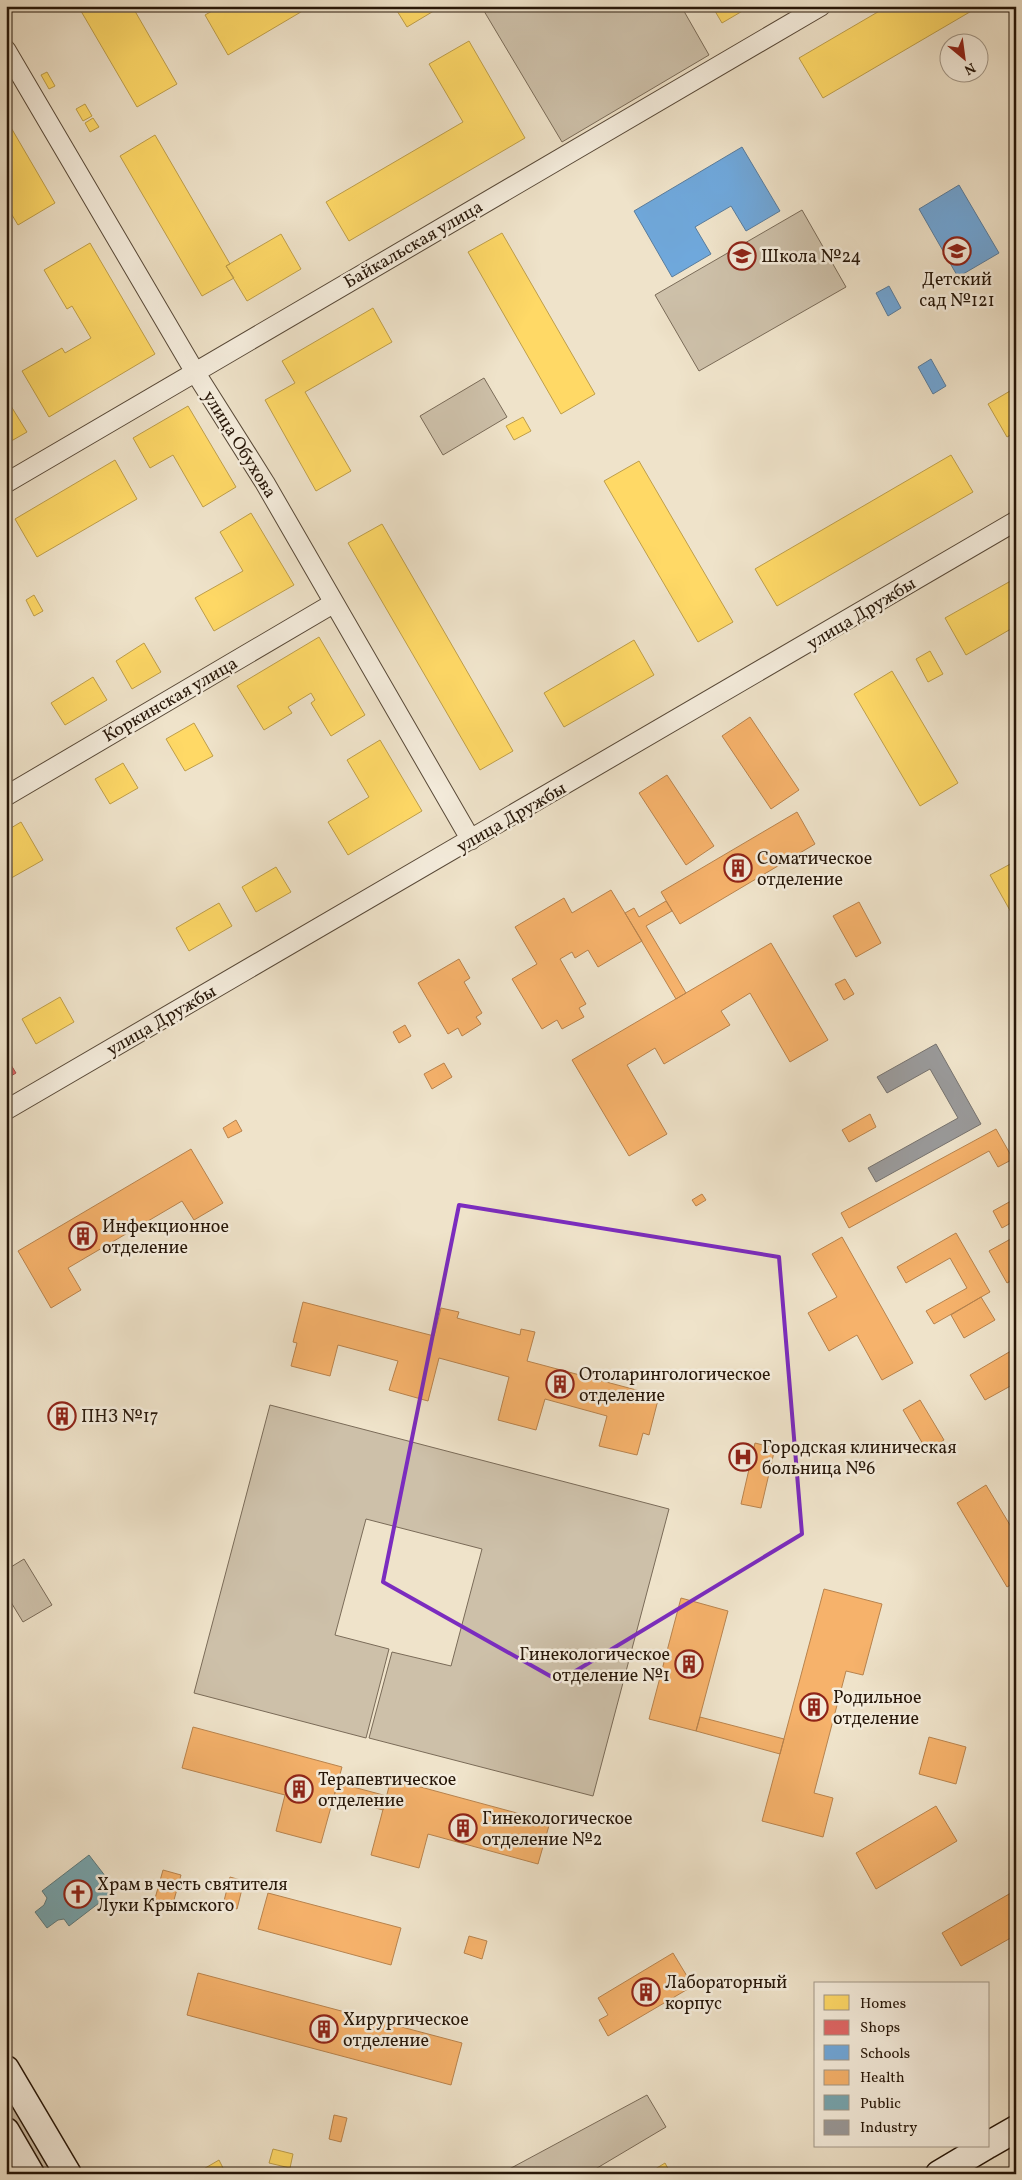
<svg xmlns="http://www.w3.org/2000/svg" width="1022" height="2180" font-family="Vollkorn,serif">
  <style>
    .green { fill: #cdc0a9; stroke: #7a6b58 }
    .homes { fill: #ffd966; stroke: #be9e4a }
    .shops { fill: #e06666; stroke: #a84e4a }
    .schools { fill: #6fa8dc; stroke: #597c9c }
    .health { fill: #f6b26b; stroke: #b8834d }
    .public { fill: #76a5af; stroke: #5e7a7d }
    .industry { fill: #999; stroke: #76726e }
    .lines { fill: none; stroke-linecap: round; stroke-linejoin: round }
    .street-casing { stroke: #584938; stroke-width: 21 }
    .secondary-casing { stroke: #261608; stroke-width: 29 }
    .street { stroke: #f5eddd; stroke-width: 19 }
    .secondary { stroke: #f5eddd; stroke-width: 26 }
    .marked { fill: none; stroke: #7b2cbf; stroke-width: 4; stroke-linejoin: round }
    .labels { text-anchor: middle; stroke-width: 5; stroke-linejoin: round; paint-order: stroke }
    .street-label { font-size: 18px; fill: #261608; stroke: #f5eddd }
    .poi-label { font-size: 18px; fill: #261608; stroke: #f5eddd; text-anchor: start }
  </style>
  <rect width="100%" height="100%" fill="#efe3ca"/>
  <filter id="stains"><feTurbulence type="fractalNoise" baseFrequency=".004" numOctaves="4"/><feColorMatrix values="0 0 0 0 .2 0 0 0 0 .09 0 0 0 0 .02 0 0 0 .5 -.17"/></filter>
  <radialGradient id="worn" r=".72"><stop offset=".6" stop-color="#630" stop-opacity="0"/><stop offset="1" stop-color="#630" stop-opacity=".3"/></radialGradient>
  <!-- green -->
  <path class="green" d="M 481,6 L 681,6 L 709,55 L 562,142 Z
    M 802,210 L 846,287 L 699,371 L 655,295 Z
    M 484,378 L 507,417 L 443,455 L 420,416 Z
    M 270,1405 L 669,1509 L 593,1796 L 369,1738 L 392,1652 L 451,1666 L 482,1549 L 366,1519 L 335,1635 L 389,1649 L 366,1738 L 194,1693 Z
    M 24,1559 L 52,1605 L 23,1622 L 6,1594 L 6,1570 Z
    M 6,2094 L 55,2174 L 43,2174 L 6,2111 Z
    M 647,2095 L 666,2127 L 587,2174 L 500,2174 Z"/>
  <!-- homes -->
  <path class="homes" d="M 78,6 L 132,6 L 177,84 L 137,107 Z
    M 221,6 L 311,6 L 228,55 L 205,15 Z
    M 394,6 L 442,6 L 407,27 Z
    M 712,6 L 751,6 L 722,23 Z
    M 888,6 L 980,6 L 823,98 L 799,58 Z
    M 469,41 L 525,138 L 349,241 L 326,202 L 463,122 L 429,64 Z
    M 47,72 L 55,86 L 49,89 L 41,75 Z
    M 85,104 L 92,116 L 83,121 L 76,109 Z
    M 93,118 L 99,127 L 90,132 L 85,123 Z
    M 6,119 L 55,203 L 18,225 L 6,205 Z
    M 155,135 L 230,264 L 226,266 L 234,278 L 202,296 L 120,156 Z
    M 502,233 L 595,394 L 561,414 L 468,252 Z
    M 281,234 L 301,269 L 247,301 L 226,266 Z
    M 90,243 L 155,354 L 49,417 L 22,371 L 62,348 L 65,353 L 91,338 L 72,306 L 67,309 L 44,270 Z
    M 373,308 L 392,342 L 305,392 L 351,471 L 316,491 L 265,400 L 295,383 L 282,361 Z
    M 1010,391 L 1016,401 L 1016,432 L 1007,437 L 988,404 Z
    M 6,398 L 27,432 L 6,444 Z
    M 188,406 L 236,487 L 203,507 L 173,455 L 150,468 L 133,438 Z
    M 523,417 L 531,431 L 514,440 L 506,426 Z
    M 951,455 L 973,492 L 777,606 L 755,569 Z
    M 115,460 L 137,499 L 37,557 L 15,519 Z
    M 639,461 L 733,622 L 698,642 L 604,481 Z
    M 251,513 L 294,585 L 214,631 L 195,598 L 243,571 L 220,532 Z
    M 382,524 L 513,751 L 480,770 L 348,543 Z
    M 1016,578 L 1016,626 L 966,655 L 945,618 Z
    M 34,595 L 43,611 L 34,616 L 26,600 Z
    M 319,637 L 365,715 L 331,736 L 311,703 L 315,700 L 311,693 L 288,707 L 292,713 L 264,730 L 237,686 Z
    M 634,640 L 654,675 L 564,727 L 544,693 Z
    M 144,643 L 161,672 L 132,689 L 116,661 Z
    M 930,651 L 943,674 L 928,682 L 916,659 Z
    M 892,671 L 958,783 L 920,806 L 854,694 Z
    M 93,677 L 107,700 L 65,725 L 51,703 Z
    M 194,723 L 213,756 L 185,771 L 166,739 Z
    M 380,740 L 422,811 L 348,855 L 328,822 L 369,797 L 347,760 Z
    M 123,763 L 138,788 L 110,804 L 95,779 Z
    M 21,822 L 43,860 L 6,881 L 6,831 Z
    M 1016,861 L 1016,921 L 990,875 Z
    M 276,867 L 291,892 L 256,912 L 242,887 Z
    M 219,903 L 232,926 L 189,951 L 176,928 Z
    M 60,997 L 74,1022 L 36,1044 L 22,1019 Z
    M 273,2149 L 293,2154 L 290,2168 L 269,2163 Z
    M 219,2160 L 226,2174 L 195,2174 Z
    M 665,2163 L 671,2174 L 647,2174 Z"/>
  <!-- shops -->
  <path class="shops" d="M 6,1057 L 16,1073 L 6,1079 Z"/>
  <!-- schools -->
  <path class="schools" d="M 742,147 L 780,211 L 746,231 L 731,206 L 695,227 L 711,254 L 672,277 L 634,211 Z
    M 959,185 L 999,253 L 958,277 L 919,209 Z
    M 889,286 L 901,308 L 888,316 L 876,293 Z
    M 931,359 L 946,386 L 933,394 L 918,367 Z"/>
  <!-- health -->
  <path class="health" d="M 750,717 L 799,790 L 771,809 L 722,736 Z
    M 667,775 L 714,846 L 686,865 L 639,793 Z
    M 797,812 L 815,844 L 680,924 L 661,892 Z
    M 611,890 L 642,941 L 598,967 L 588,950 L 575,958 L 572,952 L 560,959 L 586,1004 L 579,1008 L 584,1017 L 562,1029 L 557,1020 L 542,1029 L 512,979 L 537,964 L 515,927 L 564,898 L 572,913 Z
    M 666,901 L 672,911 L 646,926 L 686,993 L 676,999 L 625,913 L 634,908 L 639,917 Z
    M 859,902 L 881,943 L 856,957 L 833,916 Z
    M 771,943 L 828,1040 L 790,1062 L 750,993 L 721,1011 L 730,1025 L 664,1064 L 655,1048 L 627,1065 L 667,1134 L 629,1156 L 572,1060 Z
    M 459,959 L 470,978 L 464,982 L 482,1013 L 476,1017 L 481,1024 L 462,1036 L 458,1028 L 448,1034 L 418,983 Z
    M 845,979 L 854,994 L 844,1000 L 835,984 Z
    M 405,1025 L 411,1036 L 399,1043 L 393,1032 Z
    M 444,1063 L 452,1077 L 432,1089 L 424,1074 Z
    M 870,1114 L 876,1127 L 849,1142 L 842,1130 Z
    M 236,1120 L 242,1131 L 228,1138 L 223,1128 Z
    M 996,1129 L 1013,1159 L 998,1167 L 989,1151 L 849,1228 L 841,1213 Z
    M 191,1149 L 223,1203 L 194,1220 L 182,1201 L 68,1268 L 81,1290 L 51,1308 L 18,1251 Z
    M 702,1194 L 706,1200 L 696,1206 L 692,1200 Z
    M 1011,1201 L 1016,1211 L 1016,1220 L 1002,1228 L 993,1211 Z
    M 956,1233 L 990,1292 L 934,1324 L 926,1311 L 967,1288 L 950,1258 L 906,1283 L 897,1267 Z
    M 1016,1236 L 1016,1278 L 1007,1283 L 989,1251 Z
    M 842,1237 L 913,1363 L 882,1380 L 857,1335 L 829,1351 L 808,1313 L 837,1297 L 812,1254 Z
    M 981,1297 L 995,1320 L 964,1338 L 951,1315 Z
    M 303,1302 L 434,1336 L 441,1308 L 459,1312 L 457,1318 L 520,1335 L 521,1329 L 535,1332 L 527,1361 L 659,1396 L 649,1435 L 643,1433 L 637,1455 L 599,1446 L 607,1416 L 545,1399 L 536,1430 L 498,1420 L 509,1377 L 439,1358 L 428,1401 L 389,1390 L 398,1361 L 338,1345 L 330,1376 L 291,1366 L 297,1343 L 293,1342 Z
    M 1016,1348 L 1016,1383 L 985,1400 L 970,1375 Z
    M 920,1400 L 944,1440 L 927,1451 L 903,1410 Z
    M 63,1410 L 68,1417 L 60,1421 L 56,1414 Z
    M 755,1443 L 775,1448 L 761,1508 L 741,1504 Z
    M 986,1485 L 1016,1535 L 1016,1582 L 1007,1587 L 957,1503 Z
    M 824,1589 L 882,1604 L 863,1675 L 846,1671 L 814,1793 L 833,1798 L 823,1837 L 762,1821 Z
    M 681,1598 L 728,1611 L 696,1731 L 649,1719 Z
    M 700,1717 L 784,1739 L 780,1754 L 696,1731 Z
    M 193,1727 L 342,1767 L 321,1843 L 276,1831 L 285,1795 L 182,1768 Z
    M 929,1737 L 966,1747 L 956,1784 L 919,1774 Z
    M 391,1779 L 550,1822 L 538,1864 L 428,1834 L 419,1868 L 371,1855 Z
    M 338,1783 L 387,1796 L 383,1810 L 334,1796 Z
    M 936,1806 L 957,1841 L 876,1889 L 856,1853 Z
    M 163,1870 L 181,1875 L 172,1907 L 154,1902 Z
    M 230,1877 L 244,1881 L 237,1909 L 223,1905 Z
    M 1016,1890 L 1016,1935 L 961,1966 L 942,1933 Z
    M 268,1893 L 401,1928 L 391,1965 L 258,1929 Z
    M 469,1936 L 487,1941 L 482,1959 L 464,1953 Z
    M 673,1953 L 693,1986 L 608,2036 L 599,2020 L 608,2015 L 598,1998 Z
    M 198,1973 L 462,2043 L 451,2085 L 187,2015 Z
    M 334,2115 L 347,2118 L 341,2142 L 329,2139 Z"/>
  <!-- public -->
  <path class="public" d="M 89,1855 L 116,1890 L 69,1926 L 64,1919 L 58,1920 L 47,1928 L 35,1912 L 44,1905 L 47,1898 L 42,1891 Z"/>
  <!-- industry -->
  <path class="industry" d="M 936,1044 L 981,1124 L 876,1182 L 868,1168 L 958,1118 L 930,1069 L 887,1093 L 877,1077 Z"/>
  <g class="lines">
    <!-- street casing -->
    <g class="street-casing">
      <path id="street" d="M 6,50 L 195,372 L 265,483 L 471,840
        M 6,483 L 821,6
        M 6,796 L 334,603
        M 6,1110 L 1016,521"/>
    </g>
    <!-- secondary casing -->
    <g class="secondary-casing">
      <path id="secondary" d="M 6,2069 L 68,2174
        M 6,2131 L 31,2174
        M 988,2145 L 1016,2129
        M 939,2174 L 986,2146"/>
    </g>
    <!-- street -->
    <use href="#street" class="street"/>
    <!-- secondary -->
    <use href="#secondary" class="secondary"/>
  </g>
  <!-- marked area -->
  <path class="marked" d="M 459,1205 L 779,1257 L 802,1534 L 559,1681 L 383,1582 Z"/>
  <!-- icons -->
  <defs>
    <g id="school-ring" transform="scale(1.4375)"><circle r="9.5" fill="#f5eddd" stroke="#8f2418" stroke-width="1.5"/><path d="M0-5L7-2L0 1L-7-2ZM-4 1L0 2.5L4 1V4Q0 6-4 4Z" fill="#8f2418"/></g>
    <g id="building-ring" transform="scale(1.4375)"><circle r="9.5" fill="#f5eddd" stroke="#8f2418" stroke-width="1.5"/><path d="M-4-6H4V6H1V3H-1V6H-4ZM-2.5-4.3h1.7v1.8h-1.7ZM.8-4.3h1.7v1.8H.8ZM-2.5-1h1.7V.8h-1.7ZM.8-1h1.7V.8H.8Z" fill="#8f2418"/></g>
    <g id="hospital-ring" transform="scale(1.4375)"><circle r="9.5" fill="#f5eddd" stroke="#8f2418" stroke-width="1.5"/><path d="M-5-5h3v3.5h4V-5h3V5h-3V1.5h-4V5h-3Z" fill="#8f2418"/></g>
    <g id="church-ring" transform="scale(1.4375)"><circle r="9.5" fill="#f5eddd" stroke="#8f2418" stroke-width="1.5"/><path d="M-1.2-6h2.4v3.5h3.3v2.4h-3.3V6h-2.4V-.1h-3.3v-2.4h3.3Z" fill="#8f2418"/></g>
  </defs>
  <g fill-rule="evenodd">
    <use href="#school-ring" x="957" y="251"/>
    <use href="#school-ring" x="742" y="256"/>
    <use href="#building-ring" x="738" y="868"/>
    <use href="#building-ring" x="83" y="1236"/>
    <use href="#building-ring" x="560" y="1384"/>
    <use href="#building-ring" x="62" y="1416"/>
    <use href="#hospital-ring" x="743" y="1457"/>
    <use href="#building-ring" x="689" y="1664"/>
    <use href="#building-ring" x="814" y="1707"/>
    <use href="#building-ring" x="299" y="1789"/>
    <use href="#building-ring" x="463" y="1828"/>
    <use href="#church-ring" x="78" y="1894"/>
    <use href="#building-ring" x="646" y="1992"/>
    <use href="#building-ring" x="324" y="2029"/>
  </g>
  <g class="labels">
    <!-- street labels -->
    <g class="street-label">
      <text transform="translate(413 244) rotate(-30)" y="6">Байкальская улица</text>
      <text transform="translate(240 444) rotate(58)" y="6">улица Обухова</text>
      <text transform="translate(861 613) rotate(-31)" y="6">улица Дружбы</text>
      <text transform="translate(170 699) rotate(-30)" y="6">Коркинская улица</text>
      <text transform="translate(511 817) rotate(-30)" y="6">улица Дружбы</text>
      <text transform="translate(161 1020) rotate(-30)" y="6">улица Дружбы</text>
    </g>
    <!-- poi labels -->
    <g class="poi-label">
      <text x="761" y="262">Школа №24</text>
      <text x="957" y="285" text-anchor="middle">Детский<tspan x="957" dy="21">сад №121</tspan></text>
      <text x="757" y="864">Соматическое<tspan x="757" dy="21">отделение</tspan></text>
      <text x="102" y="1232">Инфекционное<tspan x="102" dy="21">отделение</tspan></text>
      <text x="579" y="1380">Отоларингологическое<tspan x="579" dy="21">отделение</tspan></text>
      <text x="81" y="1422">ПНЗ №17</text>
      <text x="762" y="1453">Городская клиническая<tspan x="762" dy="21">больница №6</tspan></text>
      <text x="670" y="1660" text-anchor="end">Гинекологическое<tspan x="670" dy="21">отделение №1</tspan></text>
      <text x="833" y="1703">Родильное<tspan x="833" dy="21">отделение</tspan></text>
      <text x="318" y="1785">Терапевтическое<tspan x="318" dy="21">отделение</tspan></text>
      <text x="482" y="1824">Гинекологическое<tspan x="482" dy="21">отделение №2</tspan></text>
      <text x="97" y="1890">Храм в честь святителя<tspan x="97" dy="21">Луки Крымского</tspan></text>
      <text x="665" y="1988">Лабораторный<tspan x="665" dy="21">корпус</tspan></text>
      <text x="343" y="2025">Хирургическое<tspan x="343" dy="21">отделение</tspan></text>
    </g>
  </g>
  <!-- margin -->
  <rect width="1022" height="2180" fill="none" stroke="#efe3ca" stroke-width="25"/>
  <rect x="8" y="8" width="1007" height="2165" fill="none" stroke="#261608" stroke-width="2.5"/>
  <rect x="12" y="12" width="997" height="2155" fill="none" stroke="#261608"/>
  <!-- legend -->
  <rect x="814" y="1982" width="175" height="165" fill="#f5eddd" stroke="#a29788"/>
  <rect x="824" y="1995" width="25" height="15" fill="#ffd966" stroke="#a29788"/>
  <text x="860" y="2008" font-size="15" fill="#261608">Homes</text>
  <rect x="824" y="2020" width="25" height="15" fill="#e06666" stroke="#a29788"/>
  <text x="860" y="2032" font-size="15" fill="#261608">Shops</text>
  <rect x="824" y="2045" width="25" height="15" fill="#6fa8dc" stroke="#a29788"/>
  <text x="860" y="2058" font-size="15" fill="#261608">Schools</text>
  <rect x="824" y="2070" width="25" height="15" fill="#f6b26b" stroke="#a29788"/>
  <text x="860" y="2082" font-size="15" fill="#261608">Health</text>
  <rect x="824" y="2095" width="25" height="15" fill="#76a5af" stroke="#a29788"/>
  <text x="860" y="2108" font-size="15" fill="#261608">Public</text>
  <rect x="824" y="2120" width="25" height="15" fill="#999999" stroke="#a29788"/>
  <text x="860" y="2132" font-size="15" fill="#261608">Industry</text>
  <!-- north arrow -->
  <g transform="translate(964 58) rotate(151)"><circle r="24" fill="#f5eddd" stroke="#a29788"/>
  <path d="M0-4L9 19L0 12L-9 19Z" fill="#8f2418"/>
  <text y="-8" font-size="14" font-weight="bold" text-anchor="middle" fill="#261608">N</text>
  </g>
  <rect width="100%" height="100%" filter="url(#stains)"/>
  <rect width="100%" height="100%" fill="url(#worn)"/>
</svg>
